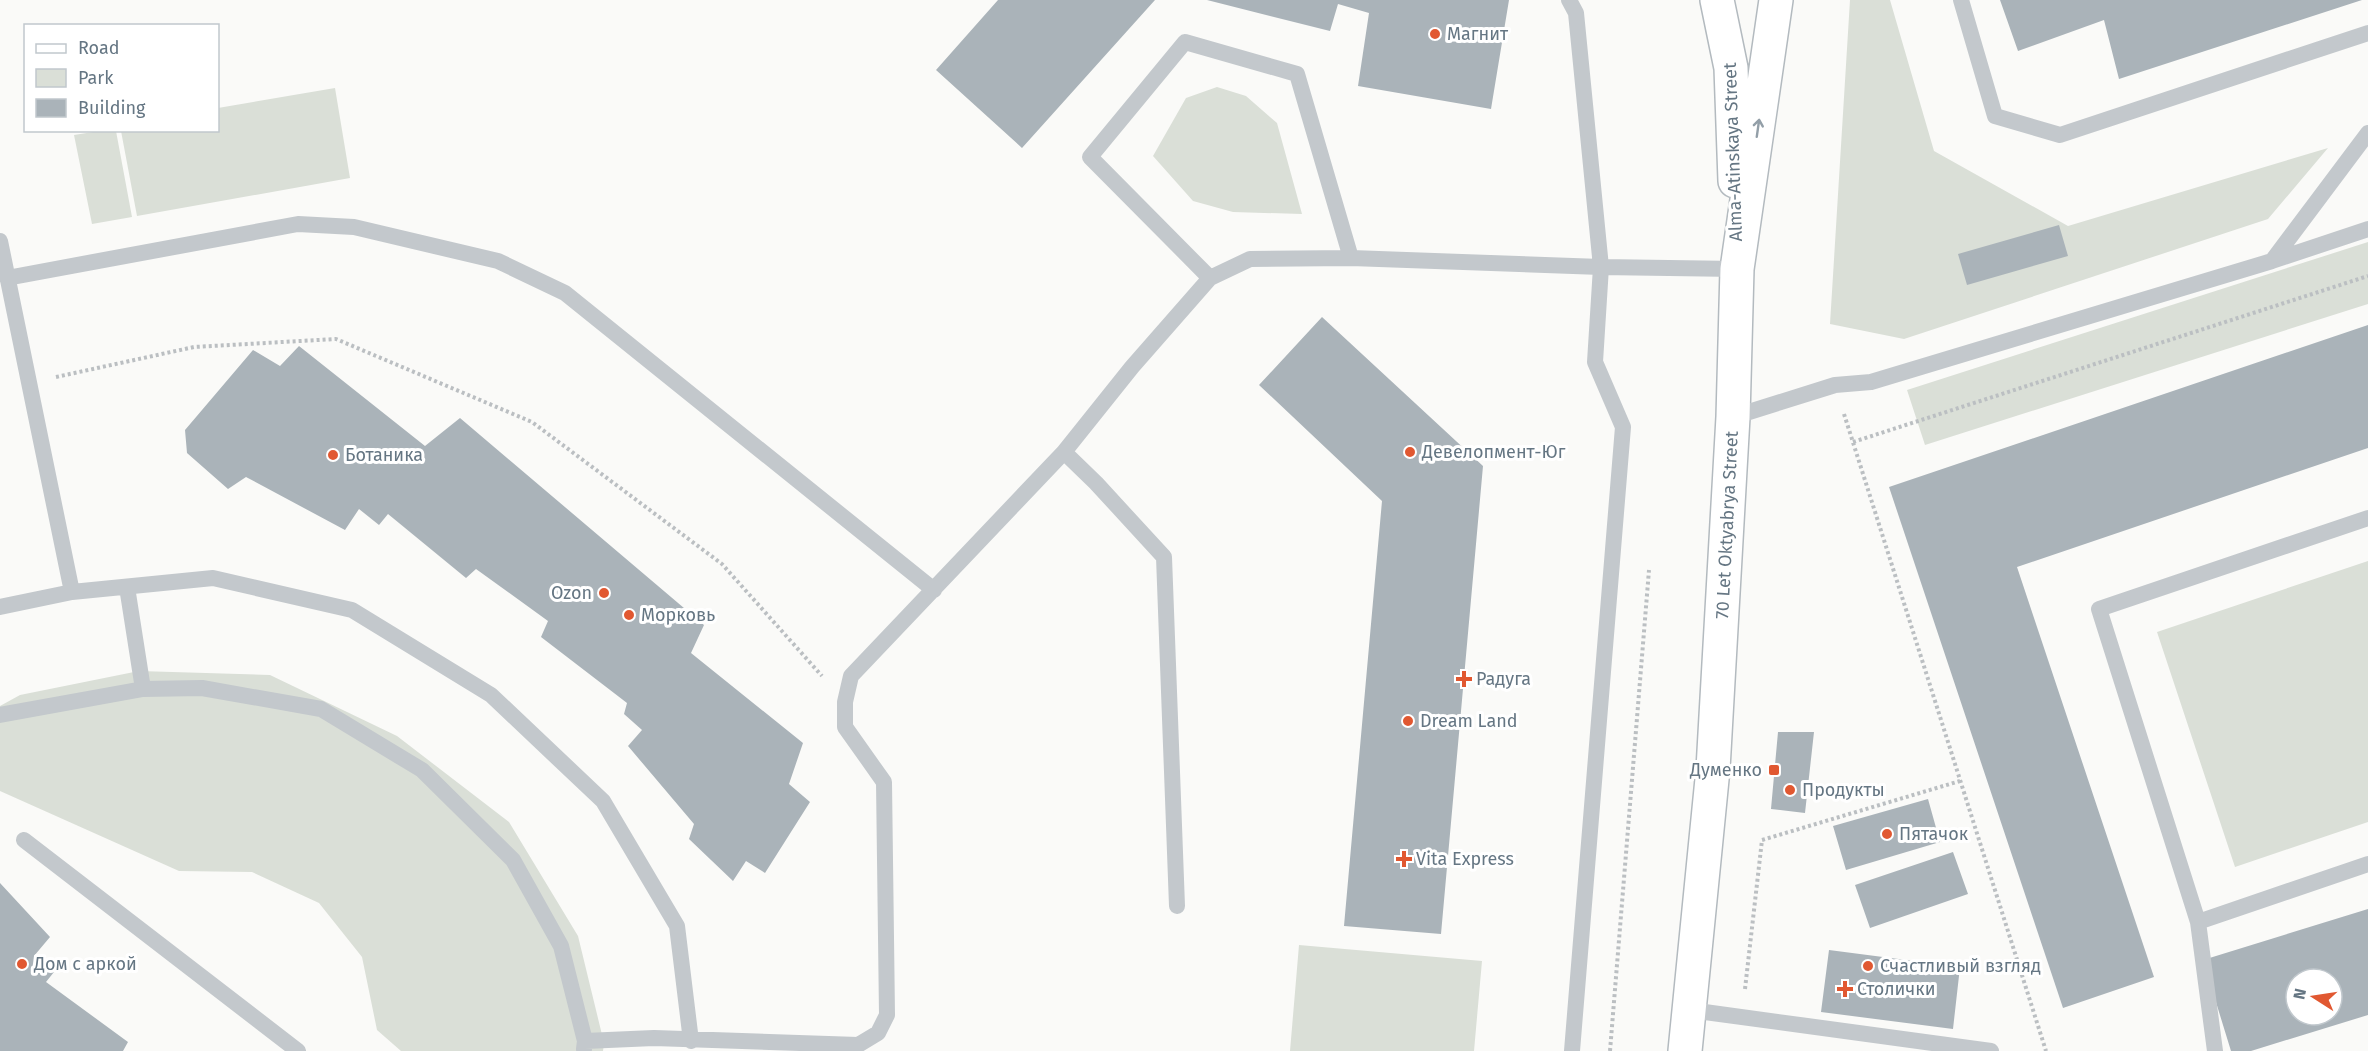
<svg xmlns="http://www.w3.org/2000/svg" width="2368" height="1051" font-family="'Fira Sans',sans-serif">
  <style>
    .green { fill: #dadfd7 }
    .building { fill: #aab3b9; fill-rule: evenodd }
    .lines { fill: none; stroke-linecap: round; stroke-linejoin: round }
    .secondary-casing { stroke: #b3babf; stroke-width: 36 }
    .path { stroke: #bbbfc2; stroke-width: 4; stroke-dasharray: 3 3; stroke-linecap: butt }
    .service { stroke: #c3c8cc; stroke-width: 16 }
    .secondary { stroke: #fff; stroke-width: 33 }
    .oneway { stroke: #939fa8 }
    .poi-dot { fill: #e15831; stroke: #fff; stroke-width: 2 }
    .labels { text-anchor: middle; stroke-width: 6; stroke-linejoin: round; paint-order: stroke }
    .poi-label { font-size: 18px; fill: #657683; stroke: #fff; text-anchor: start }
    .street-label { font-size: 18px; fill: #657683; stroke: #fff }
  </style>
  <rect width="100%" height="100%" fill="#fafaf8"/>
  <!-- green -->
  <path class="green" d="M 1850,0 L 1890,0 L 1934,151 L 2068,226 L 2328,148 L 2268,219 L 1904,339 L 1830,324 Z
    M 1217,87 L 1246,96 L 1277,123 L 1302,214 L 1233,212 L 1193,201 L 1153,156 L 1186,98 Z
    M 335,88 L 350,178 L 137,216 L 121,131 L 218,130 L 218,108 Z
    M 99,131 L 116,131 L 132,217 L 92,224 L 74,135 Z
    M 2368,242 L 2368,304 L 1925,445 L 1907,390 Z
    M 2368,561 L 2368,822 L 2235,867 L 2157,632 Z
    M 139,671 L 270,675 L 397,736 L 509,822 L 578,936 L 604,1043 L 603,1051 L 401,1051 L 377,1030 L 362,957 L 319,903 L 252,872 L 179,871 L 0,791 L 0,706 L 20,695 Z
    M 1299,945 L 1482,961 L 1474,1051 L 1290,1051 Z"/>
  <!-- building -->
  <path class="building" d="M 998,0 L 1155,0 L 1022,148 L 936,70 Z
    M 1207,0 L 1509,0 L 1491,109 L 1358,86 L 1369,13 L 1338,4 L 1330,31 Z
    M 2000,0 L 2362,0 L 2119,79 L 2104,20 L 2018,51 Z
    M 2059,225 L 2068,256 L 1967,285 L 1958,254 Z
    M 1322,317 L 1483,466 L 1441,934 L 1344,926 L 1382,501 L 1259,385 Z
    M 2368,325 L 2368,448 L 2017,567 L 2154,977 L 2063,1008 L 1889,487 Z
    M 299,346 L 425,446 L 460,418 L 704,625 L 691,653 L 803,743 L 789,784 L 810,802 L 765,873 L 746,861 L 733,881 L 689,839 L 694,824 L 628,746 L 642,730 L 624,714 L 627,703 L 541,637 L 548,621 L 476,569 L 466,578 L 388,514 L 379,525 L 359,509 L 345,530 L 246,477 L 228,489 L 187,453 L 185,430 L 253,350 L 280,366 Z
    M 1778,732 L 1814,732 L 1805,813 L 1771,809 Z
    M 1928,799 L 1940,842 L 1846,870 L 1833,826 Z
    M 1953,852 L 1968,894 L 1870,928 L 1855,885 Z
    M 0,883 L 50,937 L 34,956 L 54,972 L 46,982 L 128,1042 L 123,1051 L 0,1051 Z
    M 2368,909 L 2368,1015 L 2251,1051 L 2231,1051 L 2203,960 ZM 2296,979 L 2332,979 L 2332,1015 L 2296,1015 Z
    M 1829,950 L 1960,967 L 1953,1029 L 1821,1012 Z"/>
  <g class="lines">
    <!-- secondary casing -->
    <g class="secondary-casing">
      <path id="secondary" d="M 1717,0 L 1731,68 L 1735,181
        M 1685,1051 L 1713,769 L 1733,417 L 1737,269 L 1776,0"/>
    </g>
    <!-- path -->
    <path class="path" d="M 56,377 L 194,347 L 336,339 L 532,422 L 722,564 L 822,676
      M 1844,414 L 2046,1051
      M 1853,442 L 2368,276
      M 1745,989 L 1762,840 L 1960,781
      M 1610,1051 L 1649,570"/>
    <!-- service -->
    <path class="service" d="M 1569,0 L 1576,13 L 1601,267 L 1595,362 L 1623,427 L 1572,1051
      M 1961,0 L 1995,116 L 2060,135 L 2368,33
      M 0,241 L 72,592
      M 2272,261 L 2368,133
      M 7,278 L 298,224 L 354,227 L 498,261 L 565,293 L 934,590
      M 1210,278 L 1090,157 L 1185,42 L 1297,74 L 1351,258
      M 1733,417 L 1835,385 L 1871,382 L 2272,261 L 2368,229
      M 1064,452 L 1096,483 L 1164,557 L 1177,906
      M 127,587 L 143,689
      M 0,607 L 72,592 L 213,578 L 352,610 L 491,695 L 603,801 L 677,926 L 691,1041
      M 0,715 L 143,689 L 202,688 L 321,709 L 422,770 L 513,860 L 561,946 L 585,1041 L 584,1049
      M 24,840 L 298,1051
      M 2198,922 L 2368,864
      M 1690,1010 L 1991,1051
      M 585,1041 L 654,1038 L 858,1045 L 878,1033 L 887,1015 L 884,782 L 845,727 L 845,702 L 851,676 L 1064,452 L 1132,367 L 1210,278 L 1250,259 L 1351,258 L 1601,267 L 1737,269
      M 2215,1051 L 2198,922 L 2099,609 L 2368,518"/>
    <!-- secondary -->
    <use href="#secondary" class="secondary"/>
  </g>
  <!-- one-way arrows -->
  <defs><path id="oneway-shaft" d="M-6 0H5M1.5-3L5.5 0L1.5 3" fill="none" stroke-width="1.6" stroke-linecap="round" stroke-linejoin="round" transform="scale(1.5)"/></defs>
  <use class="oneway" href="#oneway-shaft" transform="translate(1758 128) rotate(-82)"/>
  <!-- markers -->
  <g class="poi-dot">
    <circle cx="1435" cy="34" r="6"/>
    <circle cx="1410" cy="452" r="6"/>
    <circle cx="333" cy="455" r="6"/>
    <circle cx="604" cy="593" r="6"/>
    <circle cx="629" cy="615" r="6"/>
    <path d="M1461 670h6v6h6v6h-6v6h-6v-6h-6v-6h6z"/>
    <circle cx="1408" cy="721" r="6"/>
    <rect x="1768" y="764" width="12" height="12" rx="3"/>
    <circle cx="1790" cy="790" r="6"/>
    <circle cx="1887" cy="834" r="6"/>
    <path d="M1401 850h6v6h6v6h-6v6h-6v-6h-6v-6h6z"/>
    <circle cx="22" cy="964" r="6"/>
    <circle cx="1868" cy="966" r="6"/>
    <path d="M1842 980h6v6h6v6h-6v6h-6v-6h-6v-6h6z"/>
  </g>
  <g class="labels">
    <!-- poi labels -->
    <g class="poi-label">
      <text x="1447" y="40">Магнит</text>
      <text x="1422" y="458">Девелопмент-Юг</text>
      <text x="345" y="461">Ботаника</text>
      <text x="592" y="599" text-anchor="end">Ozon</text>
      <text x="641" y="621">Морковь</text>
      <text x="1476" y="685">Радуга</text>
      <text x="1420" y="727">Dream Land</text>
      <text x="1762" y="776" text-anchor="end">Думенко</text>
      <text x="1802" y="796">Продукты</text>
      <text x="1899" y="840">Пятачок</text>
      <text x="1416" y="865">Vita Express</text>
      <text x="34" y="970">Дом с аркой</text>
      <text x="1880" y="972">Счастливый взгляд</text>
      <text x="1857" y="995">Столички</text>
    </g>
    <!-- street labels -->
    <g class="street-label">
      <text transform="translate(1733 152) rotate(-92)" y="6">Alma-Atinskaya Street</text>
      <text transform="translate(1727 525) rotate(-87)" y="6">70 Let Oktyabrya Street</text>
    </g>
  </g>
  <!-- legend -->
  <rect x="24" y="24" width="195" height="108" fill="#ffffff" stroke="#c1c8cd" stroke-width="1.5"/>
  <rect x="36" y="44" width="30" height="9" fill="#ffffff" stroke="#c1c8cd" stroke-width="1.5"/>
  <text x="78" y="54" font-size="18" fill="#657683">Road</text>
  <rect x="36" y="69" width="30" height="18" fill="#dadfd7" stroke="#c1c8cd" stroke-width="1.5"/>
  <text x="78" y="84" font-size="18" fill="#657683">Park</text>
  <rect x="36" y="99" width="30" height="18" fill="#aab3b9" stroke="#c1c8cd" stroke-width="1.5"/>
  <text x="78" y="114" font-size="18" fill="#657683">Building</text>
  <!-- north arrow -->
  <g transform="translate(2314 997) rotate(282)"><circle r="28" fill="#ffffff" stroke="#c1c8cd" stroke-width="1.5"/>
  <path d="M0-4.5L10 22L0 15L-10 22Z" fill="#e15831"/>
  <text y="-9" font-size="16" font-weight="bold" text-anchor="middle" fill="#657683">N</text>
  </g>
</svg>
